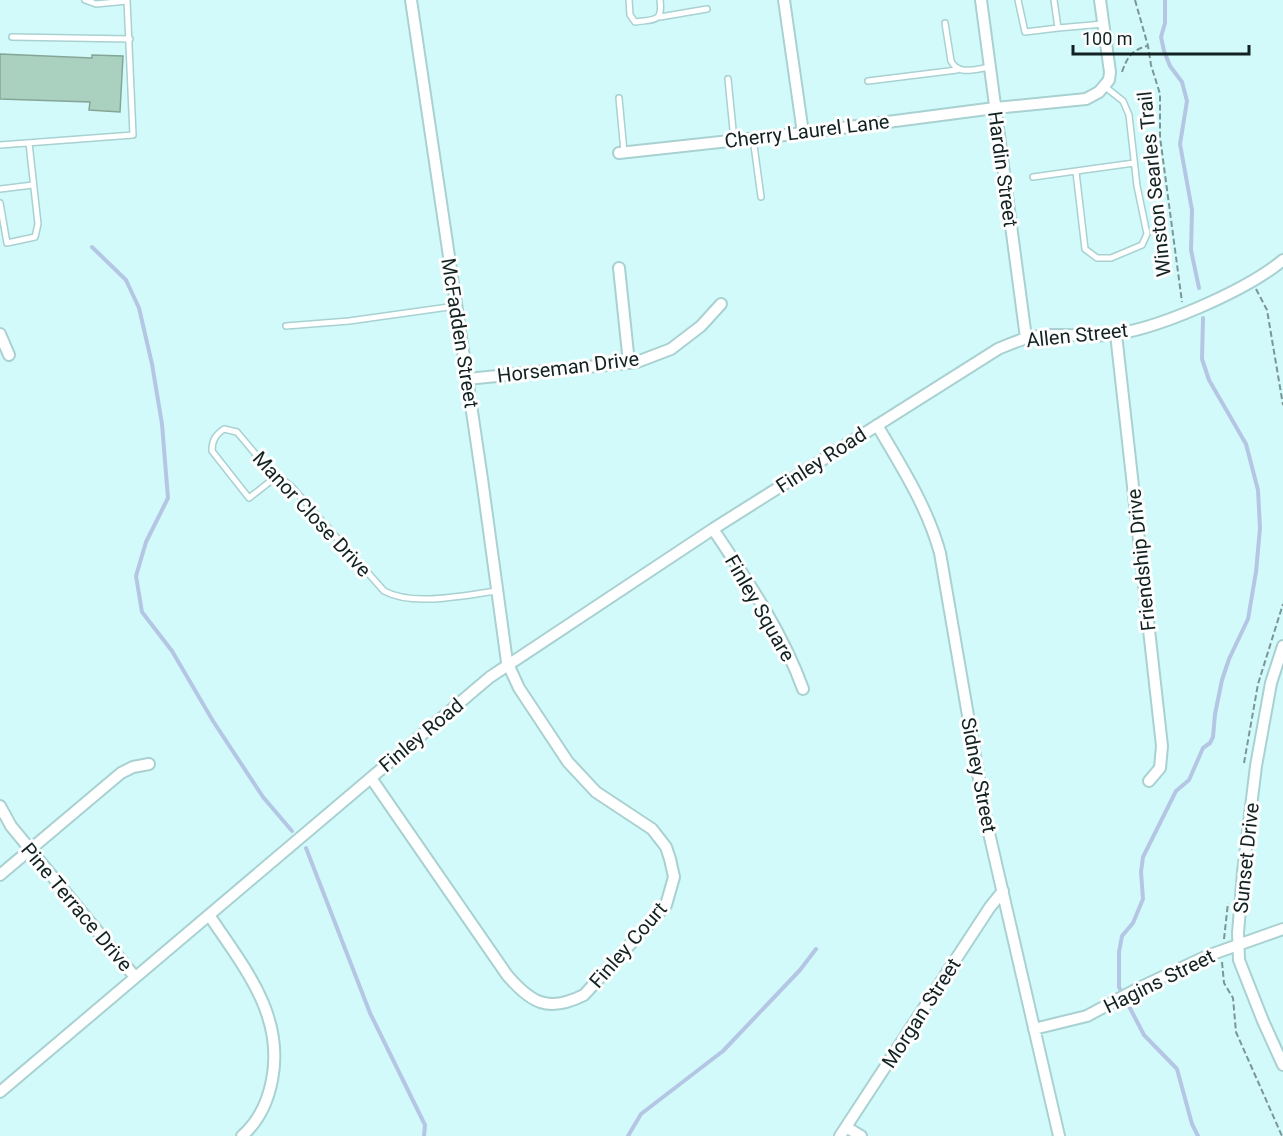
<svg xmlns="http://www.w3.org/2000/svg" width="1283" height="1136" font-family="Roboto,sans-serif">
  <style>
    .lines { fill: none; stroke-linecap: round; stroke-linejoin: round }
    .stream { stroke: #b4c6e4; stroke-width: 4 }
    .building { fill: #aad0bf; stroke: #85a697; stroke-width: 1.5 }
    .lane-casing { stroke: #a9d1d1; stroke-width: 8 }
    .street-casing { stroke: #a9d1d1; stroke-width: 14 }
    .path { stroke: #7a9697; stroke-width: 2; stroke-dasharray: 6 3; stroke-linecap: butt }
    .lane { stroke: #fff; stroke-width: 5 }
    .street { stroke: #fff; stroke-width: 10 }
    .labels { text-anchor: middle; stroke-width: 6; stroke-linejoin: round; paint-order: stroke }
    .street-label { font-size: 20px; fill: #122121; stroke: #fefefe }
  </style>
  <rect width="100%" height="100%" fill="#d2fafb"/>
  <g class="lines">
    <!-- stream -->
    <path class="stream" d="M 1165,0 L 1165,23 L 1161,37 L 1164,51 L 1170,66 L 1182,82 L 1187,101 L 1180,144 L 1192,210 L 1191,250 L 1199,288
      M 92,247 L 126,280 L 139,308 L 152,364 L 162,424 L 168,498 L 146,542 L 136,576 L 142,612 L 172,651 L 213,721 L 263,797 L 292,831
      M 306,848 L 370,1013 L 425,1125 L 424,1136
      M 628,1136 L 641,1114 L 723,1051 L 800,970 L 816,949
      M 1198,1136 L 1192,1124 L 1177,1069 L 1144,1035 L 1119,987 L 1119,952 L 1122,936 L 1133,923 L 1143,899 L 1141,872 L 1143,857 L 1176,791 L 1189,780 L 1203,748 L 1210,743 L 1213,737 L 1215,714 L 1222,680 L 1229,659 L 1248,619 L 1256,572 L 1260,528 L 1258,490 L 1246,444 L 1209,380 L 1202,359 L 1203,318"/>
  </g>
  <!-- building -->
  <path class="building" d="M 0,54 L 92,58 L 92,55 L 123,56 L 120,112 L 89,110 L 90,102 L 0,99 Z"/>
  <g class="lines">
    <!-- lane casing -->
    <g class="lane-casing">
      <path id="lane" d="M 85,0 L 96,4 L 127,1
        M 629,0 L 630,15 L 635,22 C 654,19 663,23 660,0
        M 1018,0 L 1025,32 L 1058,28
        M 1054,0 L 1058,28 L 1103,24
        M 660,17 L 707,9
        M 945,23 L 951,61 C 958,76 976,69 990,67
        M 12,37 L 130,39
        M 728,79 L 734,140
        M 868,81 L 957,70
        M 619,98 L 624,152
        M 753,138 L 761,197
        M 0,145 L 133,135 L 127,0
        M 1076,172 L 1085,249 L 1097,258 L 1111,258 L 1142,245 L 1147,234 L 1137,186 L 1129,115 L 1123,101 L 1104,86
        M 1033,177 L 1134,163
        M 0,189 L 33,185
        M 0,203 L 7,243 L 35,237 L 38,224 L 29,143
        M 286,326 L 349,321 L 456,306
        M 277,476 L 249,498 L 212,451 C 212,441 215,435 224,429 L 237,432 L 268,469 L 291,486 L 384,591 C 414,607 464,595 497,591"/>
    </g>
    <!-- street casing -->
    <g class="street-casing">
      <path id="street" d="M 784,0 L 803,133
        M 981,0 L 1026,338
        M 619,153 L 803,133 L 995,108 L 1086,99 L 1099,92 L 1109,80 L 1110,72 L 1100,0
        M 619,268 L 629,363
        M 0,334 L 9,355
        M 1116,334 L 1162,746 L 1160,768 L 1149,781
        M 467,379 L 637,362 L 671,349 L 701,326 L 721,304
        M 877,425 C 901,466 927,506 940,553 L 986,820 L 1059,1136
        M 713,529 C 747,580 782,631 803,689
        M 1283,646 L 1271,683 L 1256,766 L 1243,872 L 1238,933 L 1239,960 L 1263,1021 L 1283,1065
        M 371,778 L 507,975 C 531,1003 548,1013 584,995 L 666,905 L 674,877 L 670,859 L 666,847 L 652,829 L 596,792 L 568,762 L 519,688 L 507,662 L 482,479 L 411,0
        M 0,806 L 11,826 L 135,977
        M 0,875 L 121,773 L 133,767 L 149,764
        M 209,915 C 243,966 285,1015 272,1080 C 268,1101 258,1122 242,1136
        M 1034,1029 L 1087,1016 L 1141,987 L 1207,956 L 1283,929
        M 0,1092 L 490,677 L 713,529 L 998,349 C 1008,345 1018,340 1028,338 C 1054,332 1081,337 1106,335 C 1153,332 1247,290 1283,260
        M 846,1127 L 861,1136
        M 840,1136 L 990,907 L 1003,891"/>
    </g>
    <!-- path -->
    <path class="path" d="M 1135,0 L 1148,46 L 1151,65 L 1160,94 L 1160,137 L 1182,302
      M 1122,72 C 1127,57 1132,50 1147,46
      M 1256,289 L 1267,310 L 1283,405
      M 1244,763 L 1258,684 L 1283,604
      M 1224,939 L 1228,903
      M 1222,962 L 1224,983 L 1233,998 L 1236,1032 L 1282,1136"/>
    <!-- lane -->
    <use href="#lane" class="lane"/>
    <!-- street -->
    <use href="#street" class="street"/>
  </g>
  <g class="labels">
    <!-- street labels -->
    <g class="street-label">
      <text transform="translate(807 131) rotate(-7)" y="7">Cherry Laurel Lane</text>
      <text transform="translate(1003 169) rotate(82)" y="7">Hardin Street</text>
      <text transform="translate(1154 184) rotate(-96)" y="7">Winston Searles Trail</text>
      <text transform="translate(460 333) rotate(81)" y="7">McFadden Street</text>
      <text transform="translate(1077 335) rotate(-6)" y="7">Allen Street</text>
      <text transform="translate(568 367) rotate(-7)" y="7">Horseman Drive</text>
      <text transform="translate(821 460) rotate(-33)" y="7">Finley Road</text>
      <text transform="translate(312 514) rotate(47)" y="7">Manor Close Drive</text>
      <text transform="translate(1141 560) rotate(-96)" y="7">Friendship Drive</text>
      <text transform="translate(760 608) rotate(60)" y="7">Finley Square</text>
      <text transform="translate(421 735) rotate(-40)" y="7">Finley Road</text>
      <text transform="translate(979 775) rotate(79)" y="7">Sidney Street</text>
      <text transform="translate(1246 858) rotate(-84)" y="7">Sunset Drive</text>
      <text transform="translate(77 907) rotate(50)" y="7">Pine Terrace Drive</text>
      <text transform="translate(628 945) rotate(-49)" y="7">Finley Court</text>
      <text transform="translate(1159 981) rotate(-26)" y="7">Hagins Street</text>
      <text transform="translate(921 1013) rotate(-57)" y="7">Morgan Street</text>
    </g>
  </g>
  <!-- scale -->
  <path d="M1073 45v9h176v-9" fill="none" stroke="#122121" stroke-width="3"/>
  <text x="1082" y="45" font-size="18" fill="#122121" stroke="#fefefe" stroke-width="4.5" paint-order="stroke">100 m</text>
</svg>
